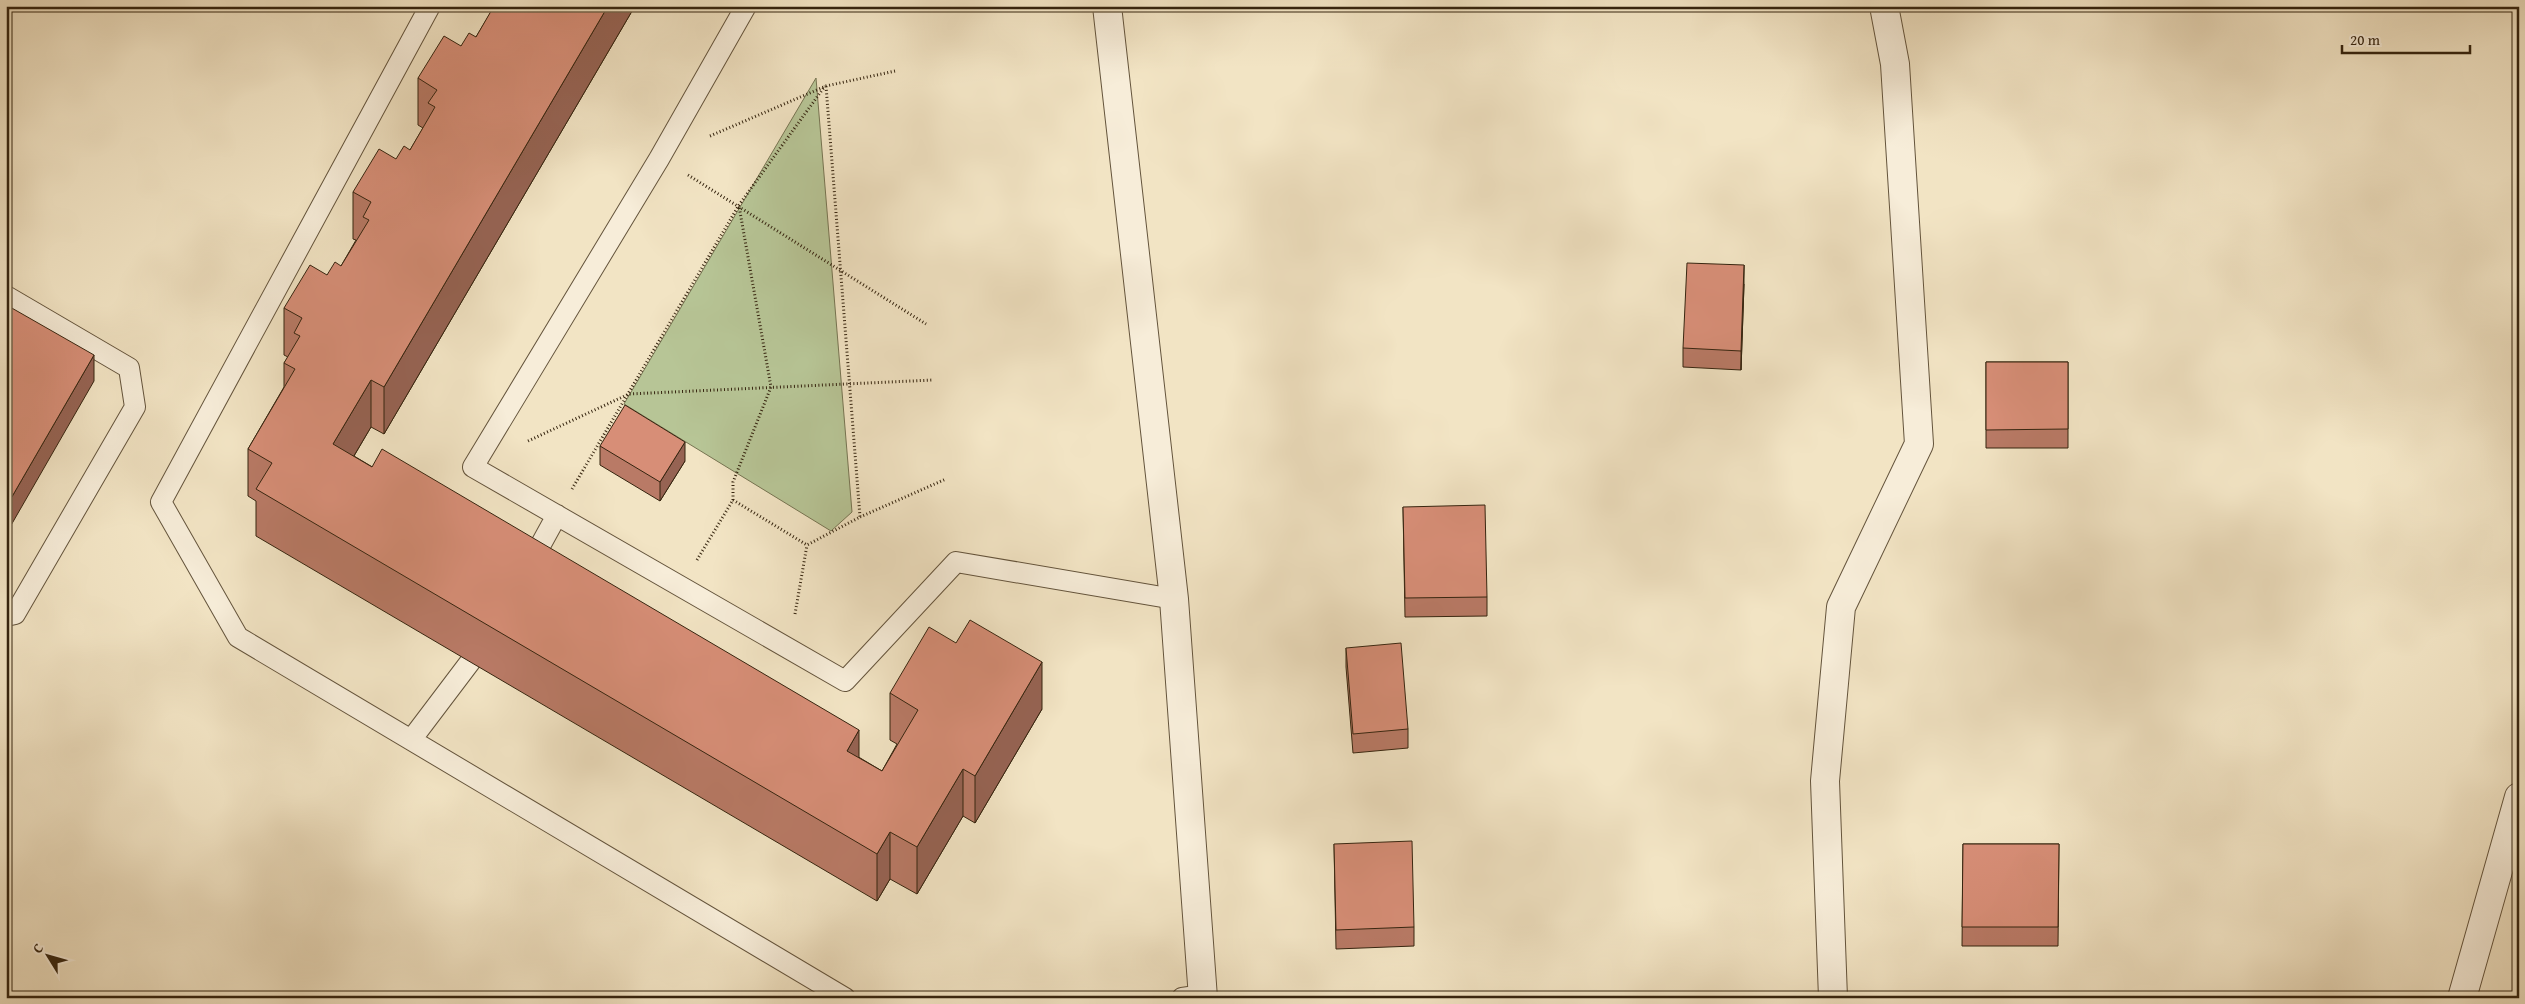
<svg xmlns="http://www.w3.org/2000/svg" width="2525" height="1004" font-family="'Gentium Book Plus',serif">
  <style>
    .green { fill: #b7c596; stroke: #767452 }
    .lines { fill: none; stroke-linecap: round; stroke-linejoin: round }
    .service-casing { stroke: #64543c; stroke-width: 22 }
    .minor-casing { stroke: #64543c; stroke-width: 30 }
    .path { stroke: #35240f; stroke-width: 3; stroke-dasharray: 1 2.5; stroke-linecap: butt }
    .service { stroke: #f7edd9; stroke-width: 20 }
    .minor { stroke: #f7edd9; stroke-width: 28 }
    .wall { fill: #b97a66; stroke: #35240f }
    .shaded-wall { fill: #966353; stroke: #35240f }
    .building { fill: #d78e77; stroke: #35240f }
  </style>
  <rect width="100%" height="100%" fill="#f2e4c4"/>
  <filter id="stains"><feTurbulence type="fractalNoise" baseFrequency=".004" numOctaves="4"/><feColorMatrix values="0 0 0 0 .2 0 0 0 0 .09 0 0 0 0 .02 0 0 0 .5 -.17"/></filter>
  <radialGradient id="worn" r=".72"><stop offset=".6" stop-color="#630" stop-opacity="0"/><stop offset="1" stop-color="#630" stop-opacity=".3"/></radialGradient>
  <!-- green -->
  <path class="green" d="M 816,78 L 852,512 L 831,531 L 624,404 Z"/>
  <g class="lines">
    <!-- service casing -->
    <g class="service-casing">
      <path id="service" d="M 430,6 L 161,502 L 238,637 L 845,998
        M 746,6 L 659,159 L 473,467 L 845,681 L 956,562 L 1174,599
        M 6,296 L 129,368 L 135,407 L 15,614 L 6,616
        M 529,566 L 557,515
        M 411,740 L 470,662
        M 1182,998 L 1203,995"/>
    </g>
    <!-- minor casing -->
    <g class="minor-casing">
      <path id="minor" d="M 1107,6 L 1174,599 L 1203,998
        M 1833,998 L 1825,781 L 1841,607 L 1919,444 L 1895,64 L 1884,6
        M 2462,998 L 2519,797"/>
    </g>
    <!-- path -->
    <path class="path" d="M 710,136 L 826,86 L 895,71
      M 688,175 L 926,324
      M 528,441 L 629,394 L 933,380
      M 572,489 L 739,205 L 825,86
      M 733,500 L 807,545 L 860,517 L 826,86
      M 860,517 L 946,479
      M 697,560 L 733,500 L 733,482 L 771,387 L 739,206
      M 795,614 L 807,545"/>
    <!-- service -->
    <use href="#service" class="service"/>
    <!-- minor -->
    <use href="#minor" class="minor"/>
  </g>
  <!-- wall -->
  <path class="wall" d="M 491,6 L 635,6 L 384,434 L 371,427 L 354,456 L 882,771 L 897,744 L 890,740 L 890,693 L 1042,709 L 975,823 L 963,816 L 917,894 L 890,879 L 877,901 L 256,536 L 256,501 L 248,496 L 248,449 L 284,387 L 284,363 L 288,357 L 284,355 L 284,308 L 327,275 L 341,266 L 356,240 L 353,239 L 353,192 L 410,150 L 423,128 L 418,125 L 418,78 L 461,46 L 476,37 L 491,12 Z
    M 1744,284 L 1741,370 L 1683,367 L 1683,348 Z
    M 1986,362 L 2068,362 L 2068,448 L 1986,448 Z
    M 600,446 L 685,461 L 660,501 L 600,465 Z
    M 1403,507 L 1487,597 L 1487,616 L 1405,617 Z
    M 1346,648 L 1408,729 L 1408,748 L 1353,753 L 1346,667 Z
    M 1334,844 L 1414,927 L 1414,946 L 1336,949 Z
    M 1963,844 L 2059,844 L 2058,946 L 1962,946 Z"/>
  <!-- shaded-wall -->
  <path class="shaded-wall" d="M 608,6 L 635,6 L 384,434 L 384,387 Z
    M 1744,265 L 1744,284 L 1741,370 L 1741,351 Z
    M 94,355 L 94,381 L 6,534 L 6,507 Z
    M 371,380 L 371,427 L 333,491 L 333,444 Z
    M 685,442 L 685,461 L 660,501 L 660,482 Z
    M 1042,662 L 1042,709 L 975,823 L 975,776 Z
    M 859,730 L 859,777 L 847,751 Z
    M 963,769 L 963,816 L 917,894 L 917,847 Z
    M 890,832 L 890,879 L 877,901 L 877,854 Z"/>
  <!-- building -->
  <path class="building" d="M 494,6 L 608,6 L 384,387 L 371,380 L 333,444 L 372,467 L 382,449 L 859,730 L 847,751 L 882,771 L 918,710 L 890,693 L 929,627 L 956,643 L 970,620 L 1042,662 L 975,776 L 963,769 L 917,847 L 890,832 L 877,854 L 256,489 L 272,463 L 248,449 L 295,369 L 284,363 L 300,336 L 294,333 L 302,318 L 284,308 L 310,265 L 327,275 L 335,262 L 341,266 L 369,220 L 363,217 L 371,202 L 353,192 L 379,149 L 396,159 L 404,146 L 410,150 L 435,107 L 428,103 L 437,90 L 418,78 L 444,36 L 461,46 L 469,33 L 476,37 Z
    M 1687,263 L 1744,265 L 1741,351 L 1683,348 Z
    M 10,307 L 94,355 L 6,507 L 6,313 Z
    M 1986,362 L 2068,362 L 2068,429 L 1986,430 Z
    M 625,405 L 685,442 L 660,482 L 600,446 Z
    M 1485,505 L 1487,597 L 1405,598 L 1403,507 Z
    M 1401,643 L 1408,729 L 1353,734 L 1346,648 Z
    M 1412,841 L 1414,927 L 1336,930 L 1334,844 Z
    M 1963,844 L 2059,844 L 2058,927 L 1962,927 Z"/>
  <!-- margin -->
  <rect width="2525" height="1004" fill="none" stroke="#f2e4c4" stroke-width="25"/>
  <rect x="8" y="8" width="2510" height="989" fill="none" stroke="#35240f" stroke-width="2.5"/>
  <rect x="12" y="12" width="2500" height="979" fill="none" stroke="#35240f"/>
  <!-- north arrow -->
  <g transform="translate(48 956) rotate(307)" stroke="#f7edd9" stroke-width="4" paint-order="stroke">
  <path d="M0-4L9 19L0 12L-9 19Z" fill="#35240f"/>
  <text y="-8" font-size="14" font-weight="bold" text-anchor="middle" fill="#35240f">С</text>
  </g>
  <!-- scale -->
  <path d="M2342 45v8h128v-8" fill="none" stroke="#35240f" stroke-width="2.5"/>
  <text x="2350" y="45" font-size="15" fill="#35240f" stroke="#f7edd9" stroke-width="4" paint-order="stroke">20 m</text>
  <rect width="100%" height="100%" filter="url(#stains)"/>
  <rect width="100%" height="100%" fill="url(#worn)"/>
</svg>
